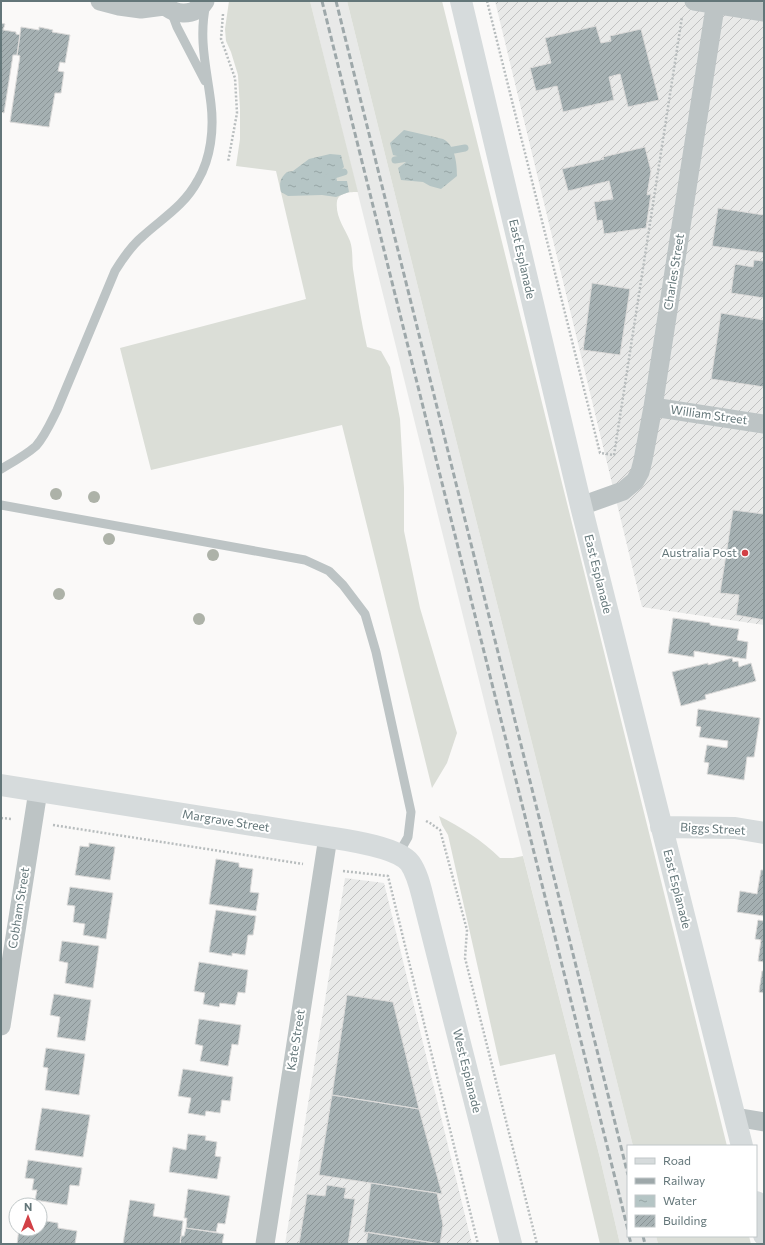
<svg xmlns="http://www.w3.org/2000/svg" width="765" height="1245" font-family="Commissioner,sans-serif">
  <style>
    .built { fill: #e8e9e8 }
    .industrial { fill: url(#industrial-furrows) }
    .grass { fill: #dbded7 }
    .water { fill: url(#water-ripples) }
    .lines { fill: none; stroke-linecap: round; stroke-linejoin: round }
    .stream { stroke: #b5c5c5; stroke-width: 7 }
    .building { fill: url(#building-hatch); stroke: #dcdbda }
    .path { stroke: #b8bdbe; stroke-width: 2.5; stroke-dasharray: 2 2; stroke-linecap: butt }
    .lane { stroke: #bdc4c5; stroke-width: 9 }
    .street { stroke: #bdc4c5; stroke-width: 19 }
    .secondary { stroke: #d6dbdc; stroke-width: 22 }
    .rail { stroke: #9ea8aa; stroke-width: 3; stroke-dasharray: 6 3; stroke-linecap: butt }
    .tree { fill: #adb2a8 }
    .poi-dot { fill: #d24046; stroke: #fff; stroke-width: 1.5 }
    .labels { text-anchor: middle; stroke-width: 4; stroke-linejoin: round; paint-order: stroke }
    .street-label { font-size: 12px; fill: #637679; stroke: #fff }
    .poi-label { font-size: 12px; fill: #637679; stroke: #fff; text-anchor: end }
  </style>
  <defs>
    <pattern id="industrial-furrows" width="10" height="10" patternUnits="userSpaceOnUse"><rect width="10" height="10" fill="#e8e9e8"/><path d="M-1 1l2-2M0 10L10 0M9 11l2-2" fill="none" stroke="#c0c1c1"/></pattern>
    <pattern id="water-ripples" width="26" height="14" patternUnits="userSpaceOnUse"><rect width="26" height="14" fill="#b5c5c5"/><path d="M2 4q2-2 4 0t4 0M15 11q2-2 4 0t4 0" fill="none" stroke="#97a5a5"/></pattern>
    <pattern id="building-hatch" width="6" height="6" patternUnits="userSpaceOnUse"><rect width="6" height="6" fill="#a5b0b2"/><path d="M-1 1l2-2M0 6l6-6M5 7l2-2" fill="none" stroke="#8a9496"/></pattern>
  </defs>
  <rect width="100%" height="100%" fill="#faf9f8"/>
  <!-- built -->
  <path class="built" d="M 310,1 L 347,1 L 441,380 L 633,1146 L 628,1146 L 628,1236 L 656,1236 L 658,1244 L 620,1244 L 600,1158 L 504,781 Z"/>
  <!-- industrial -->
  <path class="industrial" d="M 495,1 L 764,1 L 764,625 L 642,607 Z
    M 345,878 L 384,883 L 472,1244 L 285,1244 Z"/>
  <!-- grass -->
  <path class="grass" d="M 229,1 L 310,1 L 358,192 C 351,192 339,192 337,201 C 335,217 345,228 350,241 C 353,249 352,260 353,269 C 357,295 361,321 367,347 L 381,351 L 390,367 L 400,419 L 404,488 L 404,531 L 420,608 L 457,733 L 447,763 L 432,788 L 342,425 L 151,470 L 120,348 L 306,299 L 276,171 L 236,166 L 240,139 L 240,109 L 238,75 L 231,52 L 226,41 L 225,29 Z
    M 347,1 L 442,1 L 727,1146 L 633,1146 L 441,380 Z
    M 439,816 C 461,827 482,840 500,858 L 513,858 L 523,856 L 600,1158 L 620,1244 L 600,1244 L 555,1054 L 500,1066 L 448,835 L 442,825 Z
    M 656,1236 L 749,1236 L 751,1244 L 658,1244 Z"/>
  <!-- water -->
  <path class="water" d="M 404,130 L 443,139 C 455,145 457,163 457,176 L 441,189 L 430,186 L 423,182 L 401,180 L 398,168 L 406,162 L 405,158 L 393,155 L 390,143 Z
    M 330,154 L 341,155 L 344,167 L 336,176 L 337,181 L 347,181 L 349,192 L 336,197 L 322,195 L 288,196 L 281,192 C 279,183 280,178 287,172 L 293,171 L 309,159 Z"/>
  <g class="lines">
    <!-- stream -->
    <path class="stream" d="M 443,152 L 465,148
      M 395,160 L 415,157
      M 328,177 L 344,172"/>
  </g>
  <!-- building -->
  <path class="building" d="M 1,23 L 5,24 L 3,30 L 16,32 L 16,34 L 20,35 L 17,55 L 13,55 L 4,113 L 1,112 Z
    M 596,26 L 601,43 L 611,41 L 610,36 L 641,29 L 659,100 L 628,107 L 620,74 L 609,77 L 614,100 L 563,112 L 557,86 L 536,91 L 530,68 L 551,63 L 545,38 Z
    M 21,27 L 39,30 L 39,27 L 53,30 L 52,32 L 70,35 L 65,63 L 60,62 L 58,71 L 64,72 L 61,93 L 55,93 L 49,127 L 10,122 L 20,56 L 17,55 Z
    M 645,147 L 651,171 L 647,195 L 651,194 L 646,228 L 604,234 L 602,220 L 597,221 L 594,202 L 613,199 L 609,181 L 568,191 L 562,169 L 604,159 L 603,157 Z
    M 718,208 L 764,215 L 764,253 L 712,246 Z
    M 754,260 L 764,261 L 764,298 L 731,293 L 735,264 L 753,267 Z
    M 592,283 L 630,289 L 620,355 L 583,350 Z
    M 721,313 L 764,320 L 764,387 L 711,379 Z
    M 733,510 L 764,514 L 764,620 L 736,615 L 739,595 L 720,593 Z
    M 673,618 L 710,623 L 710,625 L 739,629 L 737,640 L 748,642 L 746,659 L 694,651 L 694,657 L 668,653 Z
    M 732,658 L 733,662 L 738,661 L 739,667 L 751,663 L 756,681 L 705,695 L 706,699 L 681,706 L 672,672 L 708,663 L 708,665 Z
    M 698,709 L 760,718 L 754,757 L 747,757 L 744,780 L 707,774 L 709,763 L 704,762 L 707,745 L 727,748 L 728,741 L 699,737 L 701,727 L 696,726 Z
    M 89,843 L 115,847 L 110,880 L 75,875 L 80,846 L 89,847 Z
    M 216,859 L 239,863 L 239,867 L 253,869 L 250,892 L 259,893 L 256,911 L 209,904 Z
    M 761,870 L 764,870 L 764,916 L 737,912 L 740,891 L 757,894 Z
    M 70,887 L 113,893 L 106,939 L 83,935 L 85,924 L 73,922 L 75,906 L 67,905 Z
    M 216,910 L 256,916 L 253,935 L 248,935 L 245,955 L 232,953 L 232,956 L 209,952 Z
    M 758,920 L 764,921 L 764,962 L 758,961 L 761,940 L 755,939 Z
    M 62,941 L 99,946 L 93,988 L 65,983 L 68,963 L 59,961 Z
    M 199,962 L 248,970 L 245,993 L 238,992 L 235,1005 L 220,1003 L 219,1007 L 203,1004 L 205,993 L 194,991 Z
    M 762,971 L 764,971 L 764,993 L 759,992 Z
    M 54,994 L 91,1000 L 85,1041 L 57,1037 L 60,1017 L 50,1015 Z
    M 347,995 L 393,1002 L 419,1109 L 332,1095 Z
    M 199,1019 L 241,1025 L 238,1045 L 232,1044 L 228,1066 L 200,1061 L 203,1046 L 195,1044 Z
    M 46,1048 L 85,1054 L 79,1095 L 45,1090 L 48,1068 L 43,1067 Z
    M 183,1069 L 233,1077 L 230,1101 L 222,1100 L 220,1113 L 206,1111 L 205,1116 L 188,1113 L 191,1098 L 178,1096 Z
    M 332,1095 L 419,1109 L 442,1194 L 319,1175 Z
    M 42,1108 L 90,1115 L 83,1157 L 35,1150 Z
    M 188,1134 L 206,1136 L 205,1140 L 217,1142 L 215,1156 L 221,1157 L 217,1179 L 169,1172 L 173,1147 L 186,1150 Z
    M 28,1160 L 82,1168 L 79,1186 L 70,1185 L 67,1205 L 35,1200 L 37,1190 L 32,1190 L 34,1179 L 25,1178 Z
    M 371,1183 L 437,1193 L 443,1225 L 440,1244 L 364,1232 Z
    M 327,1185 L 346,1188 L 344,1198 L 355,1199 L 348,1244 L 299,1244 L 307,1194 L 325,1196 Z
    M 188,1189 L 230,1196 L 225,1224 L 218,1223 L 216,1232 L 186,1228 L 187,1218 L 184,1218 Z
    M 130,1200 L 155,1204 L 153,1216 L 183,1221 L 180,1244 L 123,1244 Z
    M 40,1220 L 58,1223 L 58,1228 L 77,1231 L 75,1244 L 17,1244 L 19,1229 L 40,1229 Z
    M 186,1228 L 224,1234 L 222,1244 L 180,1244 L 181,1236 L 184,1236 Z
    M 368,1232 L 440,1244 L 442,1244 L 366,1244 Z"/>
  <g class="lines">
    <!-- path -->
    <path class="path" d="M 487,1 L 600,453 L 614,455 L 682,17
      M 223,14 L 221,39 L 235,78 L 237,113 L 228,162
      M 1,818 L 12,819
      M 426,821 L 430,823 L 440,830 L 467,930 L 465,958 L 537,1244
      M 53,825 L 303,864
      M 343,871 L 388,876 L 478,1244"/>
    <!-- lane -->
    <path class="lane" d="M 171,11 L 177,27 L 205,81
      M 1,469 C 13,462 26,455 36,446 C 45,436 51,422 57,410 L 115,271 C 123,258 131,246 143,236 C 164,217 184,206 198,180 C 211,158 214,129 211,104 C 207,70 198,39 206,4
      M 1,505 L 305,560 L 329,571 L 343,585 L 365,614 L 376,652 L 411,812 L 408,837 L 399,853"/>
    <!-- street -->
    <path class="street" d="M 100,1 L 119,6 L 141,9 L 164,6
      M 161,1 C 172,16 194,18 205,1
      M 694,1 L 764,12
      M 653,407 L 764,424
      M 581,506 L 623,491 L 635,481 L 640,472 L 643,460 L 653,407 L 716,1
      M 1,1026 L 38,791
      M 735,1117 L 764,1122
      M 265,1244 L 328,837"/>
    <!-- secondary -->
    <path class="secondary" d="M 461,1 L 581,506 L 742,1146
      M 1,785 L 328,837 C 347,840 398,847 410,863 C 417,873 420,886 423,898 L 511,1244
      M 661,827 L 735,828 L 764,833
      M 756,1202 L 764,1235"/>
    <!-- rail -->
    <path class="rail" d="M 322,1 L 628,1230
      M 336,1 L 628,1175
      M 629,1236 L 631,1244
      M 643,1236 L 645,1244"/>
  </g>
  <!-- trees -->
  <g class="tree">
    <circle cx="56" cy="494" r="6"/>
    <circle cx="94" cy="497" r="6"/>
    <circle cx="109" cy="539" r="6"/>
    <circle cx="213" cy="555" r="6"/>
    <circle cx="59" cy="594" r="6"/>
    <circle cx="199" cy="619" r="6"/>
  </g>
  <!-- markers -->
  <circle class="poi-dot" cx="745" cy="553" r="4"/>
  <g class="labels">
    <!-- street labels -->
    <g class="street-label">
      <text transform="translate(522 259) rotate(77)" y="4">East Esplanade</text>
      <text transform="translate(674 272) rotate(-81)" y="4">Charles Street</text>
      <text transform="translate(709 415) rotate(8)" y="4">William Street</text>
      <text transform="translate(598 574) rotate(76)" y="4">East Esplanade</text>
      <text transform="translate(226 821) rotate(9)" y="4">Margrave Street</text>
      <text transform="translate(713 829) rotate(3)" y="4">Biggs Street</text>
      <text transform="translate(677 889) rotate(76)" y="4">East Esplanade</text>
      <text transform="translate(19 908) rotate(-81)" y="4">Cobham Street</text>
      <text transform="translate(296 1040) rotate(-81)" y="4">Kate Street</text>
      <text transform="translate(467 1071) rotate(76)" y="4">West Esplanade</text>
    </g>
    <!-- poi labels -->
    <g class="poi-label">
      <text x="737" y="557">Australia Post</text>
    </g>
  </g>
  <!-- border -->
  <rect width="765" height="1245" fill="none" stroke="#637679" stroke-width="4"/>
  <!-- legend -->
  <rect x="627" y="1145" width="130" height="92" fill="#ffffff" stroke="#c1c8c9"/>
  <rect x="635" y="1158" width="20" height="6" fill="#d6dbdc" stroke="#c1c8c9"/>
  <text x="663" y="1165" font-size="12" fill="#637679">Road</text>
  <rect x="635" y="1178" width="20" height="6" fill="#9ea8aa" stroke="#c1c8c9"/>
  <text x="663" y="1185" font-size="12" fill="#637679">Railway</text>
  <rect x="635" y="1195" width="20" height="12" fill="url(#water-ripples)" stroke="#c1c8c9"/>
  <text x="663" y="1205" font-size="12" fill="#637679">Water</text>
  <rect x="635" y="1215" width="20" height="12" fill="url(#building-hatch)" stroke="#c1c8c9"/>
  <text x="663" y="1225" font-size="12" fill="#637679">Building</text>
  <!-- north arrow -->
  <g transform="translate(28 1217)"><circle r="19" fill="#ffffff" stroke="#c1c8c9"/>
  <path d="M0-3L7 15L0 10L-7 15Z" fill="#d24046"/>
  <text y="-6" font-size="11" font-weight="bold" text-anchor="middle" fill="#637679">N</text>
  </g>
</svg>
